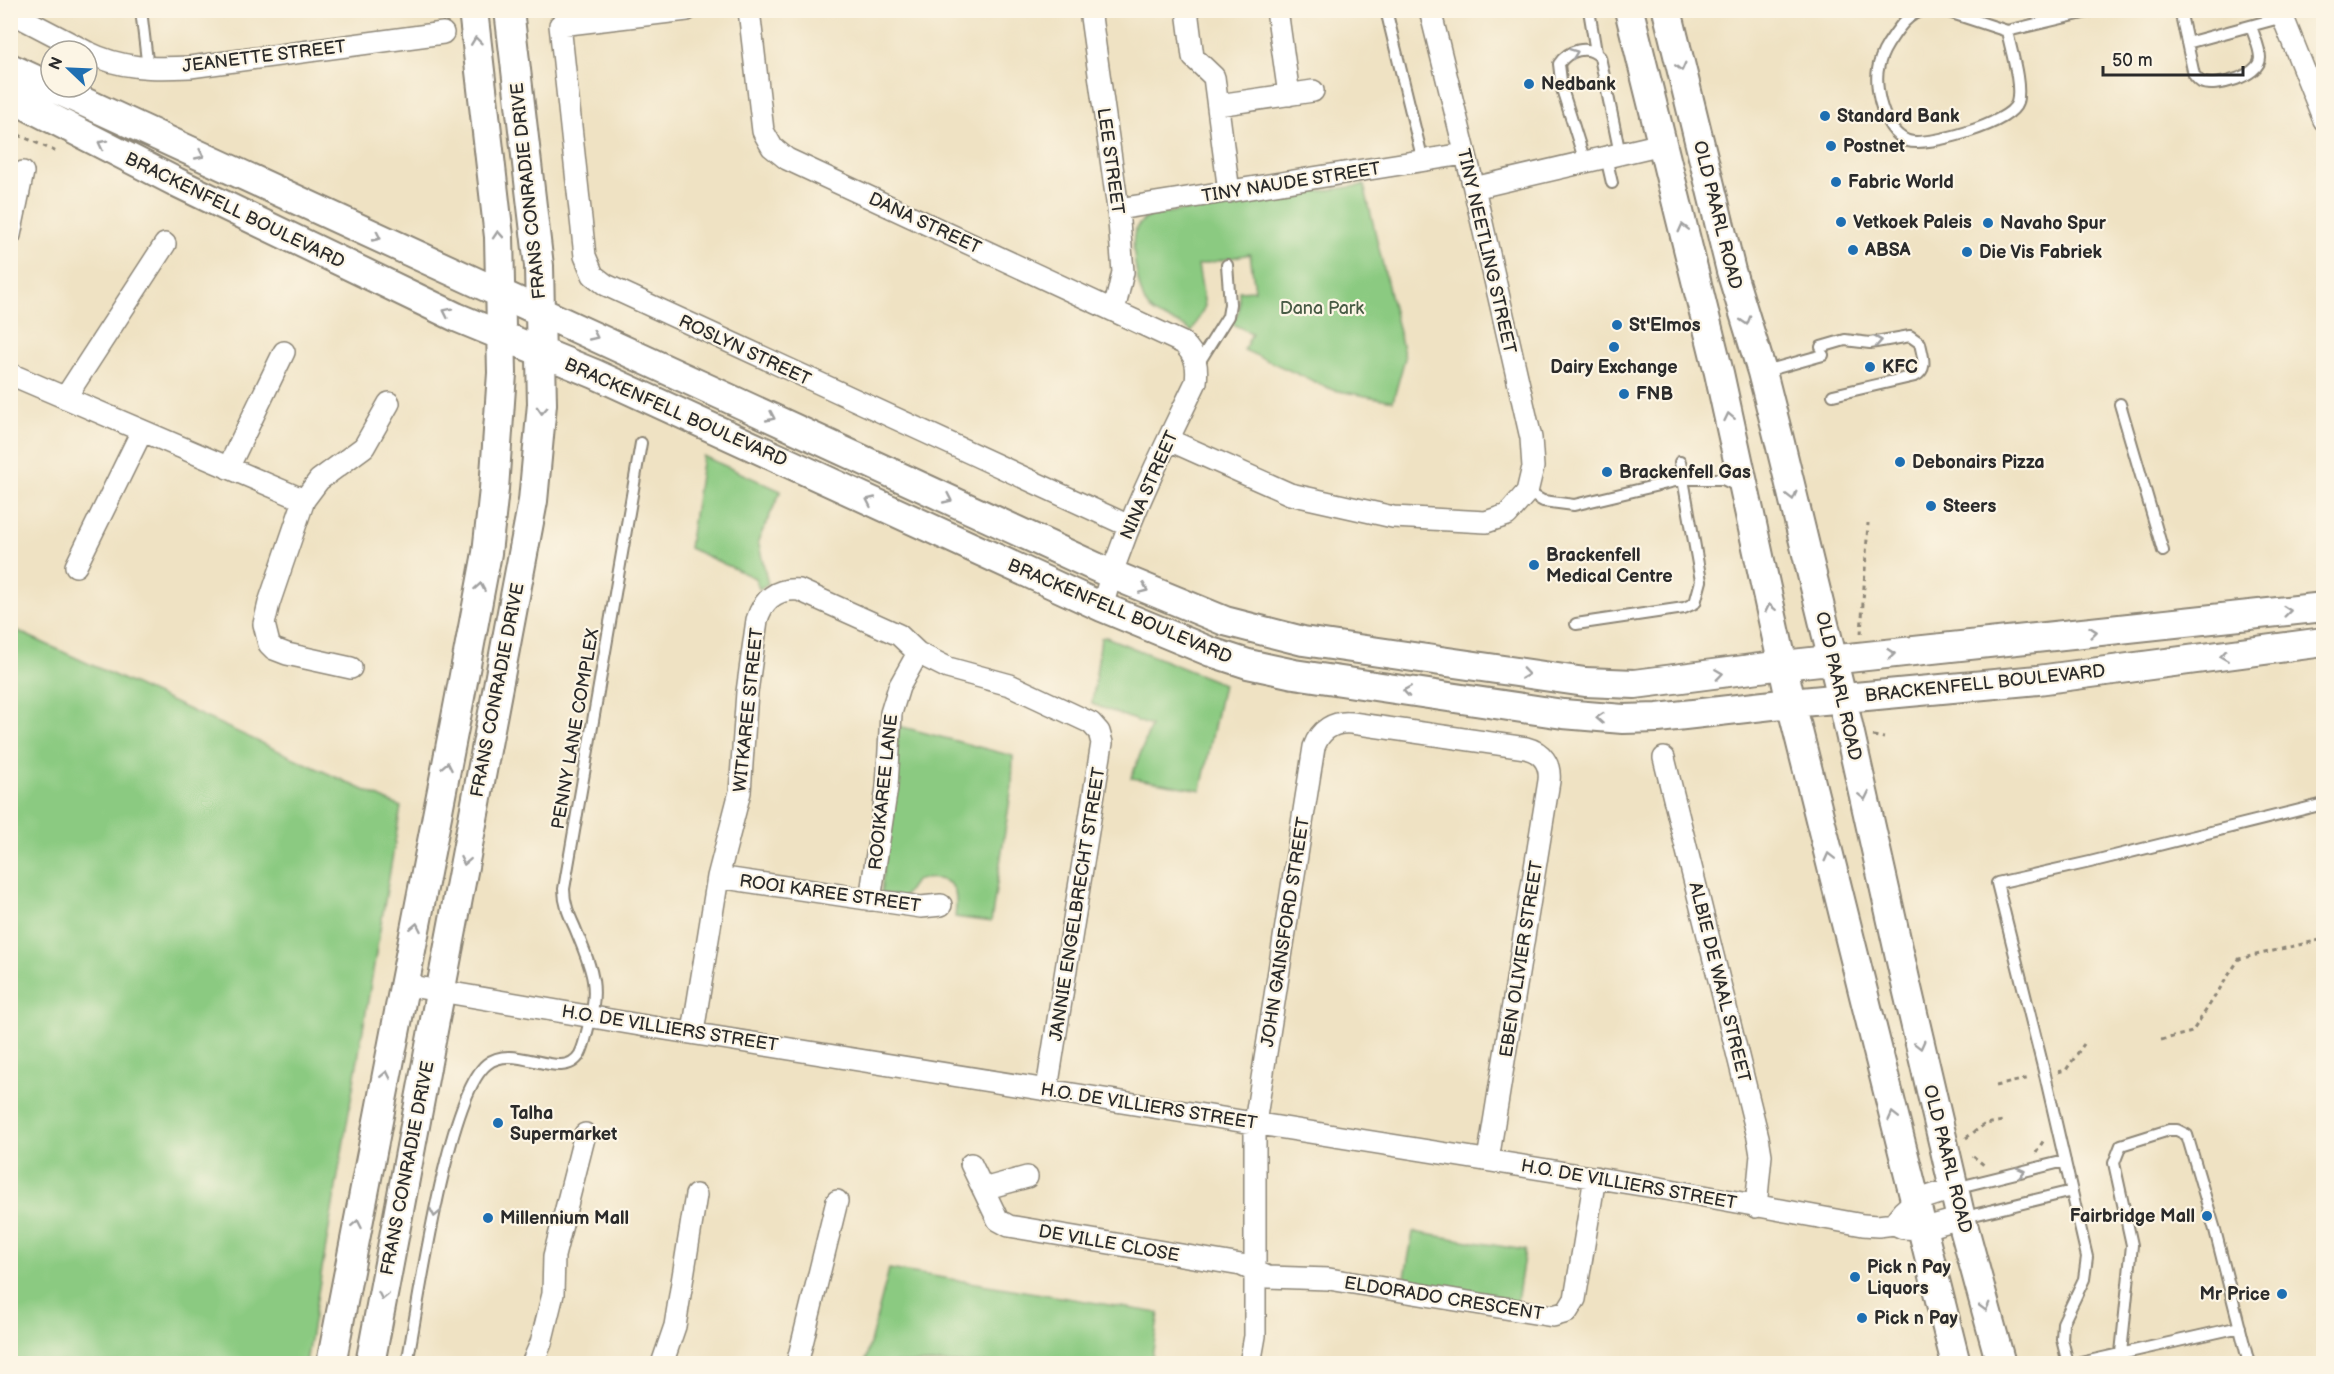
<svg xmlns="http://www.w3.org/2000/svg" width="2334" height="1374" font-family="'Balsamiq Sans',sans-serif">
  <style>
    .green { fill: #8bca81; stroke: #5b7a56; stroke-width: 1.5 }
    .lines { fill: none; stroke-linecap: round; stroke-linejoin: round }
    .lane-casing { stroke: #8d8677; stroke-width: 14 }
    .street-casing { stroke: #8d8677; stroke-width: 24 }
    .secondary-casing { stroke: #8d8677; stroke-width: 32 }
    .path { stroke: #8d8677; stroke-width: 3; stroke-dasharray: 4.5 4.5; stroke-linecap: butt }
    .lane { stroke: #fff; stroke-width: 10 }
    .street { stroke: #fff; stroke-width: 21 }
    .secondary { stroke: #fff; stroke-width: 28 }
    .oneway { stroke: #a0a0a0 }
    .poi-dot { fill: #1f6fb2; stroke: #fcf5e5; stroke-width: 2 }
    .labels { text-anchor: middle; stroke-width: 4.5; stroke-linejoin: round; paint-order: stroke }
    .street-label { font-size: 18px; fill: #2b2b2b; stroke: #fcf5e5 }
    .poi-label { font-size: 18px; font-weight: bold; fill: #2b2b2b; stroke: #fcf5e5; text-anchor: start }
    .park-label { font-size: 18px; fill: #485b45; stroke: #fcf5e5 }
  </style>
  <rect width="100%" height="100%" fill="#fcf5e5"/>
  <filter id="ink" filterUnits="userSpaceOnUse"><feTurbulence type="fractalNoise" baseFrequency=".0167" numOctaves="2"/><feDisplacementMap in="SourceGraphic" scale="12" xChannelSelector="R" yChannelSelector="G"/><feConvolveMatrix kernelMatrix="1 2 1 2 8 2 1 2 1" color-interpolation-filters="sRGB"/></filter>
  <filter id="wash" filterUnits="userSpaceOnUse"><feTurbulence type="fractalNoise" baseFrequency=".008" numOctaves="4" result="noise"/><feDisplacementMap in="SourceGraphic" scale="24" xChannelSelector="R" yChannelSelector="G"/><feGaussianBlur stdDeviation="1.35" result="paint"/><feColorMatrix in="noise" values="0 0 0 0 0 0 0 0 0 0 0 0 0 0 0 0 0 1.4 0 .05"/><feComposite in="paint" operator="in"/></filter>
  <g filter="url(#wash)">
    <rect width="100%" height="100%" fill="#efe2c3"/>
    <!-- green -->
    <path class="green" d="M 1364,185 L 1405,358 L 1393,401 L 1333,390 L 1244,350 L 1252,333 L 1232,324 L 1239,310 L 1239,291 L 1255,290 L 1250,254 L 1198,265 L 1205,306 L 1192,332 C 1181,321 1163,321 1151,311 C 1139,301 1130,246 1135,231 C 1138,223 1144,219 1151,215 Z
      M 703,456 L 781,491 L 758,541 L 768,584 L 759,589 L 755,578 L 689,548 Z
      M 11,628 L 401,807 L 306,1363 L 11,1363 Z
      M 1106,637 L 1223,684 L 1201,790 L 1131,778 L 1151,726 L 1092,704 L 1101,638 Z
      M 899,726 L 1013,756 L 1012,786 L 991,922 L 955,917 C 957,900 959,882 938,879 C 929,878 923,878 915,881 L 904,897 L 881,893 Z
      M 1413,1232 L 1525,1250 L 1517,1302 L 1404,1283 Z
      M 889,1269 L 1159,1313 L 1151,1363 L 865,1363 Z"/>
  </g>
  <g filter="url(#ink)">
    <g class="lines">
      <!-- lane casing -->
      <g class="lane-casing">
        <path id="lane" d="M 141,10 L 148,69
          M 1386,10 L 1423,161
          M 1589,10 L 1596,52
          M 1924,10 C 1907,13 1896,32 1888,44 C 1876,63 1875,79 1880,101 C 1884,117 1891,134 1908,141 C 1927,147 2010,124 2017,103 C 2022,84 2011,51 2007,31
          M 1943,10 L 2007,31 L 2096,10
          M 2180,10 L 2194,75 C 2196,77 2198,80 2201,82 C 2214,89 2260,76 2260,58 C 2260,48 2254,36 2251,26
          M 2187,43 L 2283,17
          M 1606,157 L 1612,183
          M 1585,162 L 1562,89 L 1559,64 C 1568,50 1588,44 1600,57 L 1620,154
          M 1821,347 L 1845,340 L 1870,343 L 1910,336 L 1920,343 C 1922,355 1929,369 1915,376 L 1833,395
          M 1198,364 L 1228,316 L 1230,304 L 1227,265
          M 1762,372 L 1823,355
          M 2120,404 L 2163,551
          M 1527,492 L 1543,501 L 1574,505 L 1684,479 L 1723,479 L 1741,488
          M 1576,624 L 1684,608 L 1695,603 L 1701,581 L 1680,462
          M 1955,1188 L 2065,1161
          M 1961,1218 L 2072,1191
          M 2121,1353 L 2132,1245 L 2114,1163 L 2121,1145 L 2169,1130 L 2177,1130 L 2187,1135 L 2215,1230 L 2249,1364
          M 407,1364 C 418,1306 447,1096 487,1064 C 515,1041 562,1084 580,1054 C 584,1046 586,1036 588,1028 C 601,985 591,968 575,928 C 569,915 564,904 564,889 L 641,443
          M 2068,1364 L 2062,1339 L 2063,1323 L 2084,1279 L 2087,1257 L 2045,1075 L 1997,883 L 2090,862 L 2324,804
          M 2076,1364 L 2240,1327"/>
      </g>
      <!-- street casing -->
      <g class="street-casing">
        <path id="street" d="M 687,10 L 560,25 L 585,256 L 593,275 L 606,285 L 1129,526
          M 749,10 L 763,131 L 772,147 L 787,159 L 1183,343 C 1196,356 1198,365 1196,382 C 1161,455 1123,528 1102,607
          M 1090,10 L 1118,209 L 1123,272 L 1114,311
          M 1187,10 L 1193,57 L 1214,77 L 1229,192
          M 1277,10 L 1289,95
          M 2280,10 L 2324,120
          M 10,12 L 85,51
          M 87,52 C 121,69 153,69 190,67 L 443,33
          M 1218,105 L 1313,91
          M 1474,188 L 1662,144
          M 1118,209 L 1464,154
          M 10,235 L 23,172
          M 10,374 L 304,500
          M 65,398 L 165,244
          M 1169,440 L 1290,494 L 1393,517 L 1486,522 L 1507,515 L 1527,492 L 1533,467 L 1531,438 L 1474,188 L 1430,10
          M 228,468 L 284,352
          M 76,566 L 142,431
          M 351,668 L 287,654 L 274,649 L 269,644 L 264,624 L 269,603 L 304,500 L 319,480 L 364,447 L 389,403
          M 1664,758 L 1758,1137 L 1761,1155 L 1756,1207
          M 718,877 L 921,907 L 941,905
          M 870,900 L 887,787 L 891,713 L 899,687 L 918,653
          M 405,985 L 640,1025 L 1660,1188 L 1863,1225 L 1878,1226 L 1894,1224 L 1903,1228 L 1921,1229 L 1961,1218
          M 693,1032 L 718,877 L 740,792 L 747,692 L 757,620 C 763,599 777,588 799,590 L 899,635 L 918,653 L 948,668 L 1010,685 L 1091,723 L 1099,732 L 1102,743 L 1047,1089
          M 971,1164 L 998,1220 L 1009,1226 L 1241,1265 L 1268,1277 L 1329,1279 L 1553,1316 L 1567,1312 L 1575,1299 L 1595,1177
          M 983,1189 L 1027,1177
          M 1894,1224 C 1906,1200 1930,1196 1954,1189
          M 532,1364 L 541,1343 L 553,1294 L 554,1256 L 585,1134
          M 662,1364 L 675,1326 L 696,1195
          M 797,1364 L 837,1201
          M 1250,1364 L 1255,1336 L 1255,1123 L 1314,747 C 1320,730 1334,721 1352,723 L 1526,748 C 1542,752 1551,764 1549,781 L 1488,1160"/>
      </g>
      <!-- secondary casing -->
      <g class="secondary-casing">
        <path id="secondary" d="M 1629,10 L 1719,373 L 1791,703 L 1956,1364
          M 1667,10 L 1731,271 L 1762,372 L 1779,439 L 1842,698 L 1907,988 L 1959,1210 L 2001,1364
          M 10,68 L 1111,574 L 1225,621 L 1303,641 L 1585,682 L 1635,684 L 1783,665 L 2324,607
          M 10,97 L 176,182 L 456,317 L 595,374 L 1102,607 L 1211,652 L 1248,664 L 1294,674 L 1563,714 L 1623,719 L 1658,718 L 1791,703 L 2038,680 L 2324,642
          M 331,1364 L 459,702 L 487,553 L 494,489 L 502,373 L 499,237 L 473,10
          M 370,1364 L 533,501 L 542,404 L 539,266 L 509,10"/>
      </g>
      <!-- path -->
      <path class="path" d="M 10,131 L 59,153
        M 1861,634 L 1868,523
        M 1873,736 L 1884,738
        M 2161,1040 L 2192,1032 L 2239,959 L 2324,939
        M 2058,1072 L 2066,1070 L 2084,1044
        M 1996,1086 L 2030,1078
        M 1966,1138 L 1985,1124 L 2003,1121
        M 2036,1153 L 2045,1138
        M 1973,1156 L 1985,1166"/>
      <!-- lane -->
      <use href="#lane" class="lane"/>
      <!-- street -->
      <use href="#street" class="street"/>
      <!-- secondary -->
      <use href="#secondary" class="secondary"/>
    </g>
    <!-- one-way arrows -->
    <defs><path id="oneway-chevron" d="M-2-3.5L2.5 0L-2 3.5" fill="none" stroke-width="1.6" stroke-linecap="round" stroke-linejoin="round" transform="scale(1.5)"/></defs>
    <g class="oneway">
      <use href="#oneway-chevron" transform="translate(476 41) rotate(-97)"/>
      <use href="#oneway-chevron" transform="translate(1574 53) rotate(-21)"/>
      <use href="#oneway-chevron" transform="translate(1681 67) rotate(76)"/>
      <use href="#oneway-chevron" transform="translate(102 144) rotate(-153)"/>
      <use href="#oneway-chevron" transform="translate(200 155) rotate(25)"/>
      <use href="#oneway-chevron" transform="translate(1683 228) rotate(-104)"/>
      <use href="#oneway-chevron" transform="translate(498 235) rotate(-94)"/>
      <use href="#oneway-chevron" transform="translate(377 237) rotate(25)"/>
      <use href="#oneway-chevron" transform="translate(447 312) rotate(-154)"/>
      <use href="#oneway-chevron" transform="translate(1746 321) rotate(73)"/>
      <use href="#oneway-chevron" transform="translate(594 336) rotate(25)"/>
      <use href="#oneway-chevron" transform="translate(1878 341) rotate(-10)"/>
      <use href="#oneway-chevron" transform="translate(542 410) rotate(93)"/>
      <use href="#oneway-chevron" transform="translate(771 417) rotate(25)"/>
      <use href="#oneway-chevron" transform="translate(1729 417) rotate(-102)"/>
      <use href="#oneway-chevron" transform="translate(1792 496) rotate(76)"/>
      <use href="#oneway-chevron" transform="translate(948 499) rotate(25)"/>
      <use href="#oneway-chevron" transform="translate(870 501) rotate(-155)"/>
      <use href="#oneway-chevron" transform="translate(480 587) rotate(-80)"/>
      <use href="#oneway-chevron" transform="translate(1144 589) rotate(23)"/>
      <use href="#oneway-chevron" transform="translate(1770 608) rotate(-102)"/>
      <use href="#oneway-chevron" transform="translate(2287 611) rotate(-6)"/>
      <use href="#oneway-chevron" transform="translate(2093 632) rotate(-6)"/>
      <use href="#oneway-chevron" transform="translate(1891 654) rotate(-6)"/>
      <use href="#oneway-chevron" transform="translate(2224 656) rotate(172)"/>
      <use href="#oneway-chevron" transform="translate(1525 674) rotate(8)"/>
      <use href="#oneway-chevron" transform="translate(1719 674) rotate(-8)"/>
      <use href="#oneway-chevron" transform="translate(1407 691) rotate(-171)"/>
      <use href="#oneway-chevron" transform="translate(1600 718) rotate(-176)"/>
      <use href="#oneway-chevron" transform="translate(447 766) rotate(-79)"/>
      <use href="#oneway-chevron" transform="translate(1864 796) rotate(78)"/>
      <use href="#oneway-chevron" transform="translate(1829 857) rotate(-104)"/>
      <use href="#oneway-chevron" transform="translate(465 861) rotate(101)"/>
      <use href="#oneway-chevron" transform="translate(416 927) rotate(-79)"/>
      <use href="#oneway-chevron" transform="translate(1920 1045) rotate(76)"/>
      <use href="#oneway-chevron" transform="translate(386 1075) rotate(-79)"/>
      <use href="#oneway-chevron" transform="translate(1893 1116) rotate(-104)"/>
      <use href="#oneway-chevron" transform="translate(2021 1172) rotate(-14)"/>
      <use href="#oneway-chevron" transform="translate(435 1213) rotate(101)"/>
      <use href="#oneway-chevron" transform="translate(357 1224) rotate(-79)"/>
      <use href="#oneway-chevron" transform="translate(383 1296) rotate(101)"/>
      <use href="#oneway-chevron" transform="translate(1985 1307) rotate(75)"/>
    </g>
  </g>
  <!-- markers -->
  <g class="poi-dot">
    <circle cx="1529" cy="84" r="6"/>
    <circle cx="1825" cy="116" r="6"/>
    <circle cx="1831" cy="146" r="6"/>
    <circle cx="1836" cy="182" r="6"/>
    <circle cx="1841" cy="222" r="6"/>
    <circle cx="1988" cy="223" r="6"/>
    <circle cx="1853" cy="250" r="6"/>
    <circle cx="1967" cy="252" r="6"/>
    <circle cx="1617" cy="325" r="6"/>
    <circle cx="1614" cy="347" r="6"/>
    <circle cx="1870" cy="367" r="6"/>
    <circle cx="1624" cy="394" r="6"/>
    <circle cx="1900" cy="462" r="6"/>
    <circle cx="1607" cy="472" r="6"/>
    <circle cx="1931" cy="506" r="6"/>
    <circle cx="1534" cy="565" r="6"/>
    <circle cx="498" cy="1123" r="6"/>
    <circle cx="2207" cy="1216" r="6"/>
    <circle cx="488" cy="1218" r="6"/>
    <circle cx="1855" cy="1277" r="6"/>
    <circle cx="2282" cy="1294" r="6"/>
    <circle cx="1862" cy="1318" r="6"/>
  </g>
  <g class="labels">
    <!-- street labels -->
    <g class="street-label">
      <text transform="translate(264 56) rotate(-7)" y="6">JEANETTE STREET</text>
      <text transform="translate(1111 161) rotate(82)" y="6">LEE STREET</text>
      <text transform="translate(1291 182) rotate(-9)" y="6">TINY NAUDE STREET</text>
      <text transform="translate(528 191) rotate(-96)" y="6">FRANS CONRADIE DRIVE</text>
      <text transform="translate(235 210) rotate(26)" y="6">BRACKENFELL BOULEVARD</text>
      <text transform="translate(1718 215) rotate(76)" y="6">OLD PAARL ROAD</text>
      <text transform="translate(925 223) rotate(25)" y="6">DANA STREET</text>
      <text transform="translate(1487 251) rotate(77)" y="6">TINY NEETLING STREET</text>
      <text transform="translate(745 350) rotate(25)" y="6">ROSLYN STREET</text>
      <text transform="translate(676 412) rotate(24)" y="6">BRACKENFELL BOULEVARD</text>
      <text transform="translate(1149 485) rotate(-66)" y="6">NINA STREET</text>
      <text transform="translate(1120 611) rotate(23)" y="6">BRACKENFELL BOULEVARD</text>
      <text transform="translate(1985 683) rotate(-6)" y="6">BRACKENFELL BOULEVARD</text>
      <text transform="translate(1839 686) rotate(77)" y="6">OLD PAARL ROAD</text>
      <text transform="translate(497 690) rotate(-79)" y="6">FRANS CONRADIE DRIVE</text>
      <text transform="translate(748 710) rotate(-84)" y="6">WITKAREE STREET</text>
      <text transform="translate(575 729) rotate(-80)" y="6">PENNY LANE COMPLEX</text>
      <text transform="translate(883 792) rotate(-84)" y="6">ROOIKAREE LANE</text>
      <text transform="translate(830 893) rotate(8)" y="6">ROOI KAREE STREET</text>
      <text transform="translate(1077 904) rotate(-81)" y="6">JANNIE ENGELBRECHT STREET</text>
      <text transform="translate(1285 932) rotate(-81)" y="6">JOHN GAINSFORD STREET</text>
      <text transform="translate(1521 959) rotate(-81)" y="6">EBEN OLIVIER STREET</text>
      <text transform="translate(1720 982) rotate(76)" y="6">ALBIE DE WAAL STREET</text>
      <text transform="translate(670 1028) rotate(9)" y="6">H.O. DE VILLIERS STREET</text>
      <text transform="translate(1149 1106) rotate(9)" y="6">H.O. DE VILLIERS STREET</text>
      <text transform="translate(1948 1159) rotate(76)" y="6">OLD PAARL ROAD</text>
      <text transform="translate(407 1168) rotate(-79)" y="6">FRANS CONRADIE DRIVE</text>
      <text transform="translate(1629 1184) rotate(10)" y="6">H.O. DE VILLIERS STREET</text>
      <text transform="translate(1109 1243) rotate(10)" y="6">DE VILLE CLOSE</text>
      <text transform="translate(1444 1298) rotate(9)" y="6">ELDORADO CRESCENT</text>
    </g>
    <!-- poi labels -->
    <g class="poi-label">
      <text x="1541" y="90">Nedbank</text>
      <text x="1837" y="122">Standard Bank</text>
      <text x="1843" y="152">Postnet</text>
      <text x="1848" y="188">Fabric World</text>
      <text x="1853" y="228">Vetkoek Paleis</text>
      <text x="2000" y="229">Navaho Spur</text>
      <text x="1865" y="256">ABSA</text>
      <text x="1979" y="258">Die Vis Fabriek</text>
      <text x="1629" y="331">St'Elmos</text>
      <text x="1614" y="373" text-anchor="middle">Dairy Exchange</text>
      <text x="1882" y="373">KFC</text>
      <text x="1636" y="400">FNB</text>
      <text x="1912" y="468">Debonairs Pizza</text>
      <text x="1619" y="478">Brackenfell Gas</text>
      <text x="1943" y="512">Steers</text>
      <text x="1546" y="561">Brackenfell<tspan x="1546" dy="21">Medical Centre</tspan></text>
      <text x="510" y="1119">Talha<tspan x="510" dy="21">Supermarket</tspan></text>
      <text x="2195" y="1222" text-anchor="end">Fairbridge Mall</text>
      <text x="500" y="1224">Millennium Mall</text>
      <text x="1867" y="1273">Pick n Pay<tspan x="1867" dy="21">Liquors</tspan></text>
      <text x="2270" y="1300" text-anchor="end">Mr Price</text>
      <text x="1874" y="1324">Pick n Pay</text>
    </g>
    <!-- park labels -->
    <g class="park-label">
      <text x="1322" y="314">Dana Park</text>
    </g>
  </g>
  <!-- margin -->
  <rect width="2334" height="1374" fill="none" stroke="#fcf5e5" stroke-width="36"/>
  <!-- north arrow -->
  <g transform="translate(69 69) rotate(293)"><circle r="28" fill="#fcf5e5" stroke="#a8a49b" stroke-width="1.5"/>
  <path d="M0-4.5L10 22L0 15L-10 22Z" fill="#1f6fb2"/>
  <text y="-9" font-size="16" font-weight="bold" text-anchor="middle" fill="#2b2b2b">N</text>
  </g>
  <!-- scale -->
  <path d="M2103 66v9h140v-9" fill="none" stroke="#2b2b2b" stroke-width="3"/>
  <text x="2112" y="66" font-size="18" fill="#2b2b2b" stroke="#fcf5e5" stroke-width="4.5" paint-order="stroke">50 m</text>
</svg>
